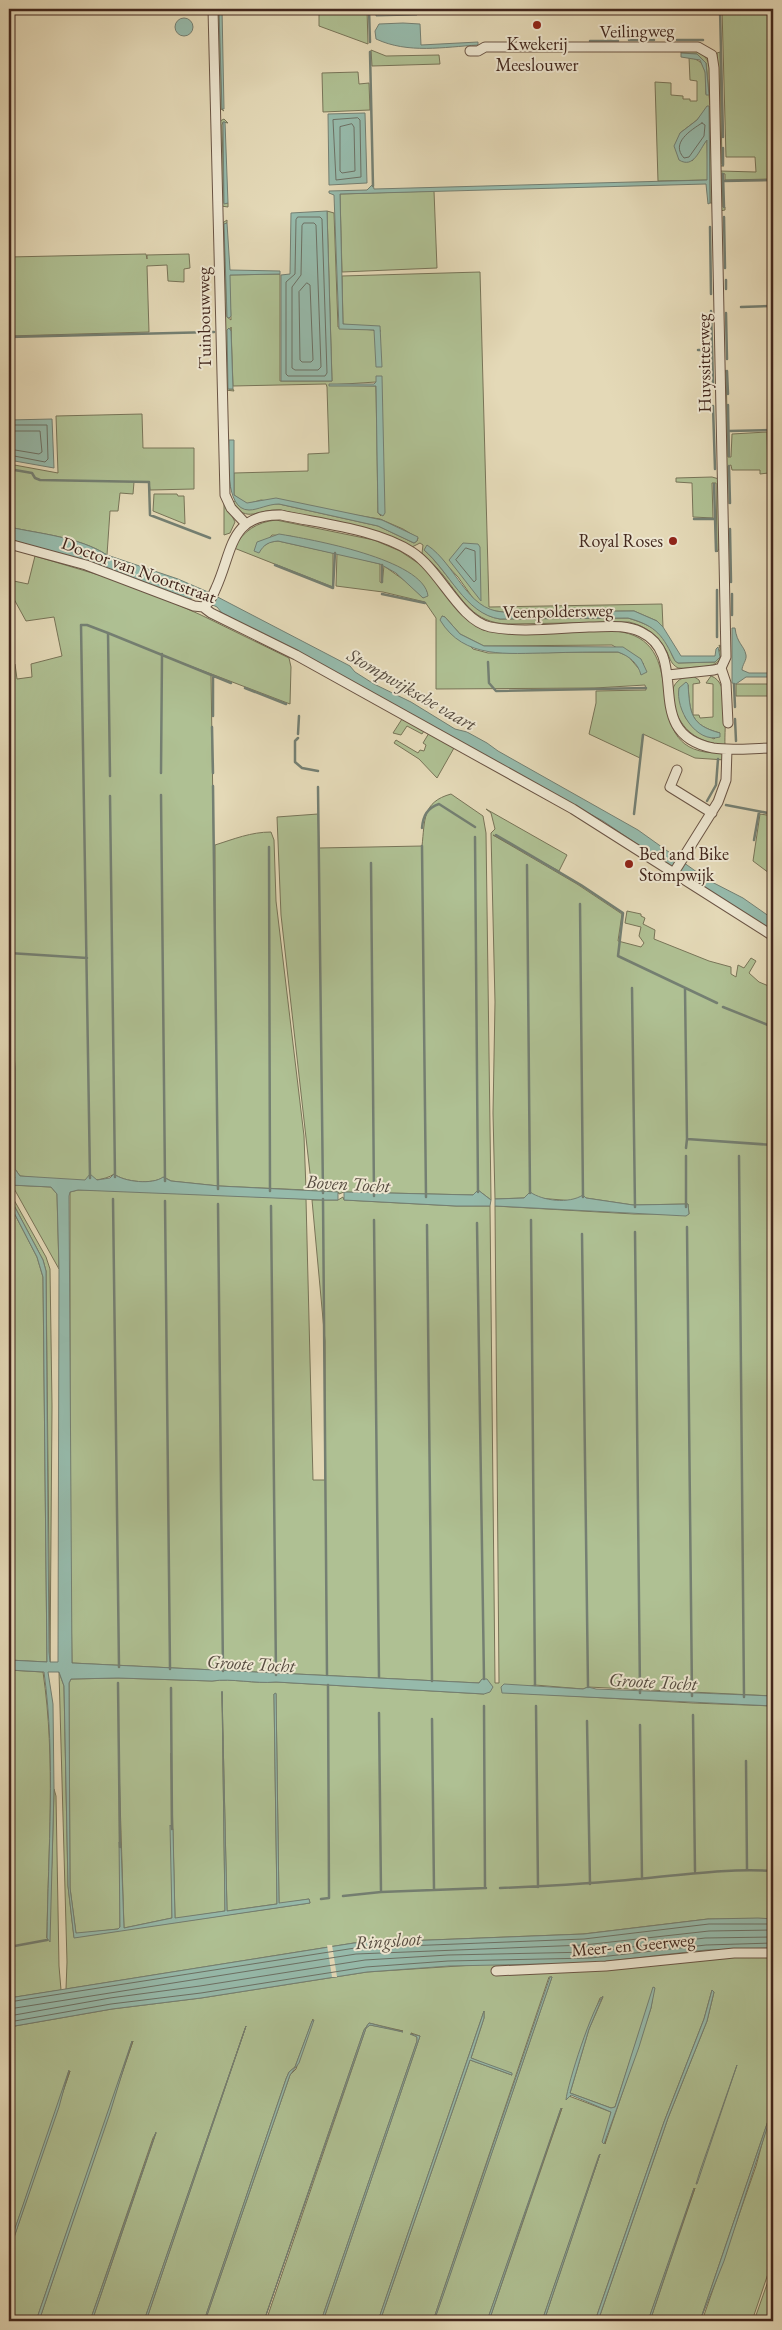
<svg xmlns="http://www.w3.org/2000/svg" width="782" height="2330" font-family="'EB Garamond',serif">
  <style>
    .green { fill: #afc093; stroke: #787458; fill-rule: evenodd }
    .water { fill: #96baab; stroke: #747f72 }
    .pier { fill: #e4d9b7 }
    .lines { fill: none; stroke-linecap: round; stroke-linejoin: round }
    .shore { stroke: #6c7064; stroke-width: 1 }
    .stream { stroke: #747f72; stroke-width: 2.5 }
    .minor-casing { stroke: #6a5444; stroke-width: 11 }
    .minor { stroke: #ede6d0; stroke-width: 9 }
    .poi-dot { fill: #8f2418; stroke: #ede6d0; stroke-width: 2 }
    .labels { text-anchor: middle; stroke-width: 4; stroke-linejoin: round; paint-order: stroke }
    .street-label { font-size: 18px; fill: #42271d; stroke: #ede6d0 }
    .poi-label { font-size: 18px; fill: #42271d; stroke: #ede6d0 }
    .water-label { font-size: 19px; font-style: italic; fill: #574c40; stroke: #ede6d0 }
  </style>
  <rect width="100%" height="100%" fill="#e4d9b7"/>
  <filter id="stains"><feTurbulence type="fractalNoise" baseFrequency=".004" numOctaves="4"/><feColorMatrix values="0 0 0 0 .2 0 0 0 0 .09 0 0 0 0 .02 0 0 0 .5 -.17"/></filter>
  <radialGradient id="worn" r=".72"><stop offset=".6" stop-color="#630" stop-opacity="0"/><stop offset="1" stop-color="#630" stop-opacity=".3"/></radialGradient>
  <!-- green -->
  <path class="green" d="M 215,9 L 219,9 L 222,109 L 224,111 L 218,107 Z
    M 319,9 L 367,9 L 368,44 L 319,26 Z
    M 722,9 L 773,9 L 773,179 L 725,180 L 725,174 L 722,173 L 723,207 L 725,207 L 725,210 L 720,211 L 720,171 L 756,172 L 755,157 L 726,157 Z
    M 681,49 C 714,50 710,68 713,94 L 709,95 L 710,105 L 713,105 L 713,203 L 710,203 L 709,106 L 697,120 L 680,133 L 692,161 L 707,139 L 708,180 L 658,181 L 655,82 L 671,83 L 671,95 L 683,96 L 683,99 L 690,99 L 690,101 L 697,101 L 697,81 L 690,80 L 689,57 C 710,62 705,76 706,94 L 709,94 L 706,63 L 697,54 L 681,53 Z
    M 371,50 L 386,56 L 439,55 L 440,64 L 372,66 Z
    M 720,52 L 722,164 L 724,166 L 719,166 L 717,53 Z
    M 358,72 L 359,84 L 369,83 L 370,110 L 323,112 L 322,73 Z
    M 224,119 L 228,123 L 223,122 L 222,125 L 224,203 L 228,203 L 228,207 L 221,206 L 220,121 Z
    M 434,191 L 437,268 L 342,272 L 340,194 Z
    M 327,211 L 334,213 L 338,327 L 373,330 L 375,332 L 381,331 L 343,324 L 342,276 L 480,272 L 489,607 L 662,604 L 663,627 L 657,621 L 634,611 L 503,612 L 488,610 L 475,601 L 458,577 L 431,548 L 424,550 C 448,571 467,614 500,619 L 628,618 C 644,623 661,629 668,645 C 671,651 672,659 678,663 L 715,662 L 720,649 L 719,645 L 722,647 C 723,664 713,666 699,667 C 692,667 685,669 678,668 C 671,664 670,659 667,652 C 659,636 646,626 629,622 L 508,624 C 473,623 463,600 443,575 C 437,567 429,560 422,553 L 423,545 L 420,543 L 412,547 L 374,531 L 280,510 C 256,509 249,524 231,503 L 235,501 C 253,516 258,503 279,504 L 378,526 L 414,543 L 417,541 L 418,538 L 403,529 L 380,519 L 261,500 L 247,504 L 234,495 L 234,473 L 308,471 L 308,454 L 329,453 L 327,387 L 326,384 L 233,386 L 231,327 L 229,389 L 233,389 L 234,391 L 225,390 L 221,224 L 227,220 L 227,223 L 224,224 L 227,317 L 231,320 L 229,275 L 280,274 L 280,381 L 332,381 ZM 376,382 L 381,516 L 378,513 L 376,386 L 329,385 Z
    M 146,254 L 147,259 L 147,255 L 189,254 L 190,268 L 184,269 L 184,282 L 168,281 L 167,265 L 147,266 L 149,332 L 9,336 L 9,257 Z
    M 726,370 L 728,457 L 731,457 L 732,434 L 767,432 L 768,473 L 760,474 L 760,470 L 732,470 L 731,465 L 728,466 L 728,504 L 727,504 L 723,377 Z
    M 142,414 L 143,448 L 194,448 L 194,489 L 150,490 L 149,482 L 134,482 L 133,494 L 120,493 L 118,511 L 110,511 L 107,555 C 79,537 41,534 9,527 L 9,470 L 20,471 L 9,469 L 9,464 L 58,473 L 56,416 Z
    M 712,477 L 719,479 L 719,549 L 717,552 L 716,483 L 712,483 L 713,518 L 693,517 L 692,483 L 676,482 L 676,478 Z
    M 154,494 L 177,494 L 178,496 L 184,496 L 185,524 L 153,511 Z
    M 224,499 L 235,522 L 230,533 L 224,535 Z
    M 276,520 L 374,540 L 400,551 L 424,567 L 465,618 L 483,630 L 504,633 L 615,631 C 695,639 637,741 705,752 C 711,753 718,752 724,752 L 725,760 L 695,758 L 643,734 L 640,758 L 589,734 L 596,703 L 596,691 L 646,690 L 645,685 L 595,688 L 436,689 L 436,618 L 425,602 L 383,592 L 336,586 L 337,553 L 380,564 L 380,582 L 382,583 L 384,566 L 411,585 L 423,598 L 427,592 L 407,572 L 290,536 L 272,535 L 262,547 L 270,542 L 278,541 L 333,553 L 333,587 L 234,548 C 243,531 257,522 276,520 ZM 442,616 L 445,617 L 460,634 L 484,646 L 612,645 L 644,664 L 639,669 L 628,656 L 618,652 L 488,653 L 473,649 Z
    M 35,556 L 136,586 L 201,615 L 289,658 L 291,667 L 290,704 L 172,659 L 211,675 L 215,945 L 215,845 C 234,839 251,832 271,832 L 274,840 L 276,901 L 304,1136 L 306,1190 L 219,1186 L 171,1181 L 164,1177 C 153,1185 124,1182 114,1174 C 97,1187 42,1178 20,1176 L 15,1169 L 15,1068 L 9,971 L 9,663 L 15,664 L 17,679 L 32,677 L 31,664 L 62,656 L 54,617 L 26,621 L 9,590 L 9,580 L 28,584 Z
    M 693,676 L 699,680 L 700,683 L 693,684 L 693,715 L 699,715 L 700,718 L 713,717 L 713,684 L 706,683 L 711,676 C 731,682 724,727 725,745 C 713,744 701,741 691,733 C 679,724 663,694 678,681 C 682,677 689,677 693,676 ZM 688,685 C 690,713 690,725 720,733 L 714,739 L 694,728 L 685,717 Z
    M 736,684 L 773,684 L 773,696 L 736,696 Z
    M 402,719 L 424,731 L 422,734 L 407,726 L 401,735 L 393,733 Z
    M 429,733 L 454,748 L 437,778 L 419,759 L 394,743 L 396,740 L 418,753 L 420,750 L 424,751 L 426,745 L 423,743 Z
    M 451,794 L 483,816 L 486,833 L 491,1200 L 478,1190 L 474,1195 L 344,1192 L 339,1194 L 338,1192 L 312,1191 L 281,915 L 277,817 L 318,814 L 319,848 L 422,846 C 425,820 422,802 451,794 Z
    M 486,809 L 567,855 L 559,871 L 493,835 L 577,884 L 622,914 L 618,941 L 641,947 L 644,943 L 639,936 L 641,927 L 625,923 L 627,911 L 641,914 L 641,916 L 645,918 L 643,924 L 655,930 L 654,939 L 709,961 L 731,967 L 731,974 L 736,977 L 738,965 L 744,968 L 751,958 L 756,961 L 749,973 L 759,982 L 771,987 L 767,1026 L 773,1028 L 773,1696 L 588,1687 L 583,1689 L 535,1685 L 502,1692 L 693,1703 L 773,1706 L 773,1919 L 708,1919 L 583,1934 L 354,1943 L 66,1989 L 67,1962 L 59,1672 L 64,1686 L 68,1886 L 74,1937 L 310,1903 L 309,1899 L 279,1904 L 276,1694 L 274,1694 L 277,1904 L 227,1911 L 222,1692 L 225,1911 L 175,1919 L 171,1753 L 172,1918 L 124,1928 L 119,1767 L 120,1927 L 118,1929 L 76,1934 L 70,1888 L 69,1683 L 71,1679 L 118,1678 L 212,1681 C 232,1678 254,1684 276,1682 L 484,1694 L 482,1679 L 479,1683 L 72,1663 L 70,1542 L 70,1192 L 78,1190 L 114,1190 L 306,1199 L 313,1480 L 325,1480 L 325,1341 L 312,1200 L 338,1200 L 343,1197 L 344,1200 L 456,1206 L 490,1206 L 495,1683 L 499,1683 L 495,1206 L 634,1214 L 689,1214 L 688,1204 L 633,1205 L 586,1198 L 574,1201 L 538,1198 L 530,1192 L 524,1198 L 495,1199 L 493,1113 L 495,1002 L 491,833 L 495,829 L 491,813 Z
    M 760,814 L 773,816 L 773,876 L 753,861 Z
    M 12,1185 L 51,1187 L 57,1194 L 59,1269 Z
    M 9,1191 L 46,1257 L 50,1269 L 52,1406 L 50,1662 L 46,1271 L 43,1260 L 9,1196 Z
    M 9,1203 L 37,1257 L 43,1277 L 47,1662 L 9,1660 Z
    M 9,1670 L 43,1672 C 56,1760 48,1850 47,1938 L 52,1862 L 54,1789 L 56,1796 L 59,1966 L 61,1990 L 9,1998 Z
    M 733,1948 L 773,1948 L 773,2259 L 752,2321 L 702,2321 L 756,2166 L 769,2118 L 700,2321 L 650,2321 L 695,2188 L 648,2321 L 598,2321 L 668,2118 L 707,2021 L 714,1992 L 712,1990 L 704,2019 L 664,2122 L 595,2321 L 544,2321 L 600,2154 L 542,2321 L 489,2321 L 562,2108 L 487,2321 L 434,2321 L 552,1977 L 549,1977 L 433,2321 L 380,2321 L 470,2060 L 512,2075 L 471,2058 L 484,2018 L 484,2011 L 378,2321 L 323,2321 L 420,2036 L 411,2033 L 417,2037 L 417,2041 L 321,2321 L 266,2321 L 366,2028 L 370,2025 L 403,2031 L 369,2023 L 364,2030 L 264,2321 L 205,2321 L 290,2075 L 296,2069 L 313,2019 L 295,2067 L 289,2072 L 286,2079 L 204,2321 L 146,2321 L 246,2026 L 144,2321 L 92,2321 L 156,2133 L 153,2138 L 90,2321 L 39,2321 L 133,2041 L 36,2321 L 9,2321 L 9,2252 L 70,2071 L 9,2246 L 9,2090 L 14,2074 L 9,2084 L 9,2027 L 112,2009 L 201,1998 L 367,1972 ZM 654,1987 L 651,2008 L 605,2144 L 611,2112 L 569,2096 L 571,2081 L 584,2039 L 600,1998 L 603,1997 L 589,2029 L 570,2093 L 611,2108 L 615,2107 Z
    M 773,2267 L 773,2321 L 754,2321 Z"/>
  <!-- water -->
  <path class="water" d="M 219,9 L 222,9 L 224,109 L 222,109 Z
    M 376,9 L 417,9 L 417,15 L 376,16 Z
    M175 27a9 9 0 1 1 18 0a9 9 0 1 1-18 0Z
    M 403,23 L 420,24 L 421,45 L 478,42 L 478,45 C 444,47 408,54 376,39 L 375,31 L 379,24 Z
    M 681,53 L 697,54 L 706,63 L 709,95 L 706,95 L 705,72 L 700,60 L 681,57 Z
    M 707,106 L 709,106 L 710,203 L 708,204 L 706,184 L 340,194 L 343,324 L 380,326 L 382,367 L 376,367 L 374,330 L 339,329 L 334,195 L 329,193 L 329,191 L 367,190 L 373,184 L 374,189 L 707,180 L 707,140 C 699,150 694,169 679,160 L 674,146 L 680,133 L 697,120 Z
    M 365,113 L 367,183 L 329,185 L 328,114 Z
    M 223,122 L 225,122 L 228,203 L 224,204 Z
    M 327,211 L 332,381 L 281,381 L 281,275 L 290,274 L 291,213 Z
    M 227,223 L 230,270 L 280,271 L 280,274 L 230,275 L 231,316 L 229,318 L 227,317 L 224,224 Z
    M 229,328 L 231,331 L 233,389 L 228,389 L 227,330 Z
    M 376,376 L 382,376 L 385,513 L 383,516 L 378,513 L 376,386 L 329,386 L 329,384 L 374,384 L 376,382 Z
    M 52,419 L 54,468 L 9,460 L 9,420 Z
    M 229,440 L 234,440 L 234,495 L 247,503 L 276,498 L 382,520 L 418,537 L 417,541 L 414,543 L 378,526 L 279,504 C 268,504 258,510 249,510 C 224,510 229,456 229,440 Z
    M 9,527 C 41,534 79,537 107,555 L 178,579 L 208,592 L 350,666 L 355,672 L 374,684 L 411,702 L 455,729 L 467,732 L 487,743 L 498,751 L 638,830 L 708,880 L 743,898 L 773,919 L 773,931 L 671,867 L 603,821 L 286,646 L 222,613 L 217,607 L 195,597 L 188,599 L 97,565 L 9,539 Z
    M 279,534 C 309,539 424,559 428,596 L 423,598 L 396,573 L 380,564 L 278,541 C 269,542 264,544 259,553 L 254,551 L 257,542 Z
    M 463,543 L 478,544 L 480,547 L 481,601 L 449,560 Z
    M 427,545 C 456,564 466,610 503,612 L 634,611 L 657,621 L 663,627 L 681,656 L 715,656 L 716,649 L 718,647 L 720,657 L 715,662 L 678,663 L 675,661 C 663,636 657,626 628,618 L 500,619 C 465,614 449,571 424,550 Z
    M 442,616 L 445,617 L 460,634 L 484,646 L 623,647 L 641,659 L 647,672 L 641,675 C 638,663 629,656 618,652 C 594,652 571,652 548,653 C 508,653 464,660 440,620 Z
    M 732,628 L 735,628 C 737,644 744,645 746,655 C 747,660 742,665 742,670 L 749,673 L 773,673 L 773,677 L 746,677 L 736,684 L 732,683 Z
    M 686,682 L 688,684 C 690,713 690,725 720,733 L 720,737 C 696,744 675,709 679,688 Z
    M 9,971 L 15,1068 L 15,1169 L 20,1176 L 85,1180 L 90,1174 L 97,1180 L 110,1178 L 114,1174 C 124,1182 153,1185 163,1177 L 171,1181 L 219,1186 L 338,1192 L 338,1200 L 324,1200 L 78,1190 L 70,1192 L 69,1196 L 72,1663 L 479,1683 L 482,1679 L 487,1679 L 493,1687 L 490,1692 L 484,1694 L 276,1682 C 254,1684 232,1678 212,1681 L 118,1678 L 71,1679 L 69,1683 L 70,1888 L 76,1933 L 118,1929 L 120,1927 L 119,1842 L 121,1845 L 124,1928 L 172,1918 L 170,1825 L 173,1829 L 175,1918 L 225,1911 L 222,1691 L 227,1911 L 277,1904 L 274,1694 L 276,1693 L 279,1903 L 309,1899 L 310,1903 L 74,1938 L 68,1886 L 64,1686 L 59,1672 L 48,1672 L 53,1704 L 54,1789 L 50,1942 L 47,1938 C 48,1850 56,1760 44,1672 L 9,1670 L 9,1660 L 47,1662 L 43,1277 L 37,1257 L 9,1203 L 9,1196 L 43,1260 L 46,1271 L 49,1652 L 50,1662 L 58,1662 L 59,1269 L 57,1194 L 51,1187 L 9,1185 Z
    M 478,1190 L 491,1200 L 490,1206 L 456,1206 L 344,1200 L 344,1192 L 473,1195 Z
    M 530,1192 C 543,1201 569,1204 583,1195 L 586,1198 L 633,1205 L 688,1204 L 689,1214 L 686,1216 L 495,1206 L 495,1199 L 524,1198 Z
    M 504,1684 L 583,1689 L 588,1687 L 596,1689 L 773,1696 L 773,1706 L 502,1693 L 501,1687 Z
    M 758,1918 L 773,1919 L 773,1948 L 706,1950 L 591,1963 L 449,1966 L 367,1972 L 201,1998 L 112,2009 L 9,2027 L 9,1998 L 354,1943 L 584,1934 L 708,1919 Z
    M 550,1977 L 552,1977 L 444,2293 L 434,2321 L 433,2321 Z
    M 653,1987 L 655,1988 L 651,2008 L 639,2047 L 604,2144 L 602,2142 L 611,2112 L 571,2095 L 566,2100 C 567,2085 593,2005 603,1996 L 589,2029 L 570,2093 L 611,2108 L 615,2107 Z
    M 712,1990 L 714,1992 L 707,2021 L 668,2118 L 598,2321 L 595,2321 L 664,2122 L 704,2019 Z
    M 484,2011 L 484,2018 L 471,2058 L 512,2073 L 512,2075 L 470,2060 L 380,2321 L 378,2321 Z
    M 314,2020 L 299,2063 L 290,2075 L 205,2321 L 204,2321 L 286,2079 L 289,2072 L 295,2067 L 312,2021 Z
    M 369,2023 L 403,2032 L 370,2025 L 366,2028 L 264,2321 L 364,2030 Z
    M 246,2026 L 146,2321 L 144,2321 Z
    M 410,2034 L 420,2036 L 419,2039 L 323,2321 L 321,2321 L 417,2041 L 417,2037 Z
    M 132,2041 L 110,2113 L 39,2321 L 36,2321 Z
    M 737,2065 L 697,2184 L 696,2184 L 700,2171 Z
    M 69,2070 L 59,2107 L 9,2252 L 9,2246 Z
    M 561,2108 L 489,2321 L 487,2321 Z
    M 769,2118 L 770,2119 L 724,2261 L 700,2321 Z
    M 156,2132 L 92,2321 L 90,2321 Z
    M 600,2154 L 544,2321 L 542,2321 L 599,2155 Z
    M 694,2188 L 650,2321 L 648,2321 Z"/>
  <!-- pier -->
  <path class="pier" d="M 327,1945 L 332,1945 L 337,1977 L 332,1977 Z"/>
  <g class="lines">
    <!-- shore -->
    <path class="shore" d="M 358,118 L 360,120 L 361,177 L 336,180 L 333,120 Z
      M 702,123 L 705,125 L 704,136 L 689,157 L 684,158 C 670,143 691,130 702,123 Z
      M 352,124 L 354,127 L 355,171 L 342,173 L 340,171 L 340,127 Z
      M 298,217 L 320,217 L 322,219 L 327,373 L 325,376 L 288,376 L 286,374 L 286,282 L 295,274 L 296,220 Z
      M 304,223 L 314,223 L 316,225 L 321,367 L 318,370 L 295,370 L 292,368 L 292,287 L 301,275 L 302,226 Z
      M 307,283 L 310,285 L 313,360 L 311,362 L 302,362 L 300,360 L 299,292 Z
      M 9,425 L 47,425 L 48,459 L 45,462 L 9,455
      M 9,431 L 40,431 L 42,452 L 39,454 L 9,449
      M 466,548 L 475,551 L 476,580 L 474,582 L 456,560 Z
      M 9,1046 L 10,1169 L 15,1178 L 9,1180
      M 9,2002 L 355,1948 L 584,1939 L 709,1924 L 773,1924
      M 9,2009 L 356,1954 L 584,1945 L 709,1931 L 773,1930
      M 9,2016 L 110,1998 L 200,1986 L 365,1960 L 448,1955 L 591,1952 L 705,1938 L 773,1937
      M 9,2022 L 111,2004 L 201,1993 L 366,1967 L 448,1961 L 591,1958 L 706,1945 L 773,1943"/>
    <!-- stream -->
    <path class="stream" d="M 369,9 L 370,42
      M 720,9 L 723,137
      M 770,9 L 773,138
      M 629,40 L 654,40
      M 677,40 L 703,40
      M 590,41 L 618,41
      M 370,52 L 373,186
      M 773,146 L 773,147
      M 723,148 L 723,165
      M 723,174 L 724,207
      M 724,181 L 773,180
      M 724,217 L 725,268
      M 710,227 L 711,294
      M 726,280 L 726,289
      M 741,307 L 773,306
      M 711,311 L 713,383
      M 726,313 L 727,359
      M 9,337 L 214,332
      M 698,350 L 712,350
      M 727,371 L 728,394
      M 728,405 L 729,456
      M 713,406 L 715,469
      M 729,431 L 773,430
      M 729,466 L 730,503
      M 9,469 L 32,473 L 35,478 L 40,480 L 149,482 L 150,515 L 210,538
      M 714,484 L 716,551
      M 694,519 L 715,519
      M 730,529 L 731,582
      M 275,565 L 333,588 L 335,553
      M 382,582 L 382,565
      M 717,590 L 717,637
      M 382,594 L 425,603
      M 732,594 L 732,615
      M 108,633 L 110,776
      M 488,662 L 489,683 L 496,691 L 646,688
      M 734,684 L 735,707
      M 245,688 L 286,704
      M 213,716 L 213,676
      M 735,719 L 736,741
      M 212,727 L 213,773
      M 298,734 L 299,716
      M 298,738 L 295,741 L 295,762 L 302,768 L 318,771
      M 161,773 L 162,654
      M 213,786 L 218,1189
      M 318,787 L 323,1193
      M 161,795 L 165,1181
      M 110,796 L 115,1177
      M 707,801 L 716,785 L 718,759
      M 726,805 L 773,814
      M 634,814 L 643,735
      M 422,828 C 423,816 427,808 439,804 L 475,827
      M 496,835 L 581,885 L 623,913 L 618,956 L 717,1003
      M 475,837 L 478,1192
      M 754,840 L 759,812
      M 422,846 L 426,1197
      M 269,847 L 270,1191
      M 371,863 L 374,1196
      M 527,865 L 530,1193
      M 580,904 L 583,1197
      M 9,953 L 87,958
      M 632,988 L 635,1207
      M 685,989 L 687,1139 L 773,1145
      M 723,1007 L 773,1027
      M 686,1148 L 687,1139
      M 739,1156 L 744,1697
      M 90,1178 L 81,625 L 87,625 L 108,633 L 231,683
      M 113,1199 L 119,1667
      M 323,1199 L 327,1675
      M 165,1201 L 170,1669
      M 218,1204 L 223,1671
      M 271,1206 L 276,1675
      M 686,1207 L 686,1156
      M 374,1220 L 379,1677
      M 531,1220 L 535,1685
      M 477,1223 L 484,1679
      M 427,1225 L 432,1681
      M 687,1227 L 692,1696
      M 635,1232 L 640,1693
      M 582,1234 L 588,1687
      M 118,1683 L 120,1847
      M 328,1685 L 329,1898
      M 171,1688 L 172,1829
      M 484,1706 L 485,1888
      M 536,1706 L 538,1887
      M 379,1713 L 381,1892
      M 693,1715 L 695,1871
      M 432,1719 L 434,1889
      M 587,1721 L 590,1884
      M 640,1725 L 642,1879
      M 746,1761 L 747,1869
      M 500,1888 C 546,1886 591,1884 637,1879 C 683,1875 727,1868 773,1871
      M 343,1896 L 381,1892 L 486,1888
      M 321,1899 L 329,1898
      M 9,1947 L 47,1940"/>
    <!-- minor casing -->
    <g class="minor-casing">
      <path id="minor" d="M 213,9 L 225,495 L 231,508 L 246,524
        M 470,51 L 478,51 L 485,47 L 698,47 L 712,55 L 714,68 L 726,657 L 721,668 L 714,670 L 668,675
        M 9,544 L 86,565 L 194,606 L 203,607 L 211,613 L 296,655 L 573,809 L 773,936
        M 203,607 C 210,603 213,595 216,588 C 233,551 229,514 281,515 C 322,524 377,529 412,552 C 441,571 459,620 490,627 C 519,633 559,628 589,627 C 607,627 624,624 641,632 C 693,657 639,733 713,748 C 732,751 754,748 773,748
        M 721,668 L 726,683 L 728,723
        M 677,770 L 670,787 L 712,813
        M 673,874 L 718,802 L 726,780 L 727,749
        M 496,1971 L 606,1966 L 734,1953 L 773,1953"/>
    </g>
    <!-- minor -->
    <use href="#minor" class="minor"/>
  </g>
  <!-- markers -->
  <g class="poi-dot">
    <circle cx="537" cy="25" r="5"/>
    <circle cx="673" cy="541" r="5"/>
    <circle cx="629" cy="864" r="5"/>
  </g>
  <g class="labels">
    <!-- street labels -->
    <g class="street-label">
      <text transform="translate(637 31) rotate(-1)" y="6">Veilingweg</text>
      <text transform="translate(204 318) rotate(-91)" y="6">Tuinbouwweg</text>
      <text transform="translate(704 363) rotate(-91)" y="6">Huyssitterweg</text>
      <text transform="translate(139 570) rotate(20)" y="6">Doctor van Noortstraat</text>
      <text transform="translate(558 611) rotate(-1)" y="6">Veenpoldersweg</text>
      <text transform="translate(633 1945) rotate(-5)" y="6">Meer- en Geerweg</text>
    </g>
    <!-- poi labels -->
    <g class="poi-label">
      <text x="537" y="50">Kwekerij<tspan x="537" dy="21">Meeslouwer</tspan></text>
      <text x="663" y="547" text-anchor="end">Royal Roses</text>
      <text x="639" y="860" text-anchor="start">Bed and Bike<tspan x="639" dy="21">Stompwijk</tspan></text>
    </g>
    <!-- water labels -->
    <g class="water-label">
      <text transform="translate(412 689) rotate(30)" y="7">Stompwijksche vaart</text>
      <text transform="translate(348 1183) rotate(3)" y="7">Boven Tocht</text>
      <text transform="translate(251 1663) rotate(3)" y="7">Groote Tocht</text>
      <text transform="translate(653 1681) rotate(3)" y="7">Groote Tocht</text>
      <text transform="translate(388 1940) rotate(-4)" y="7">Ringsloot</text>
    </g>
  </g>
  <!-- margin -->
  <rect width="782" height="2330" fill="none" stroke="#e4d9b7" stroke-width="30"/>
  <rect x="10" y="10" width="762" height="2310" fill="none" stroke="#42271d" stroke-width="2.5"/>
  <rect x="15" y="15" width="752" height="2300" fill="none" stroke="#42271d"/>
  <rect width="100%" height="100%" filter="url(#stains)"/>
  <rect width="100%" height="100%" fill="url(#worn)"/>
</svg>
